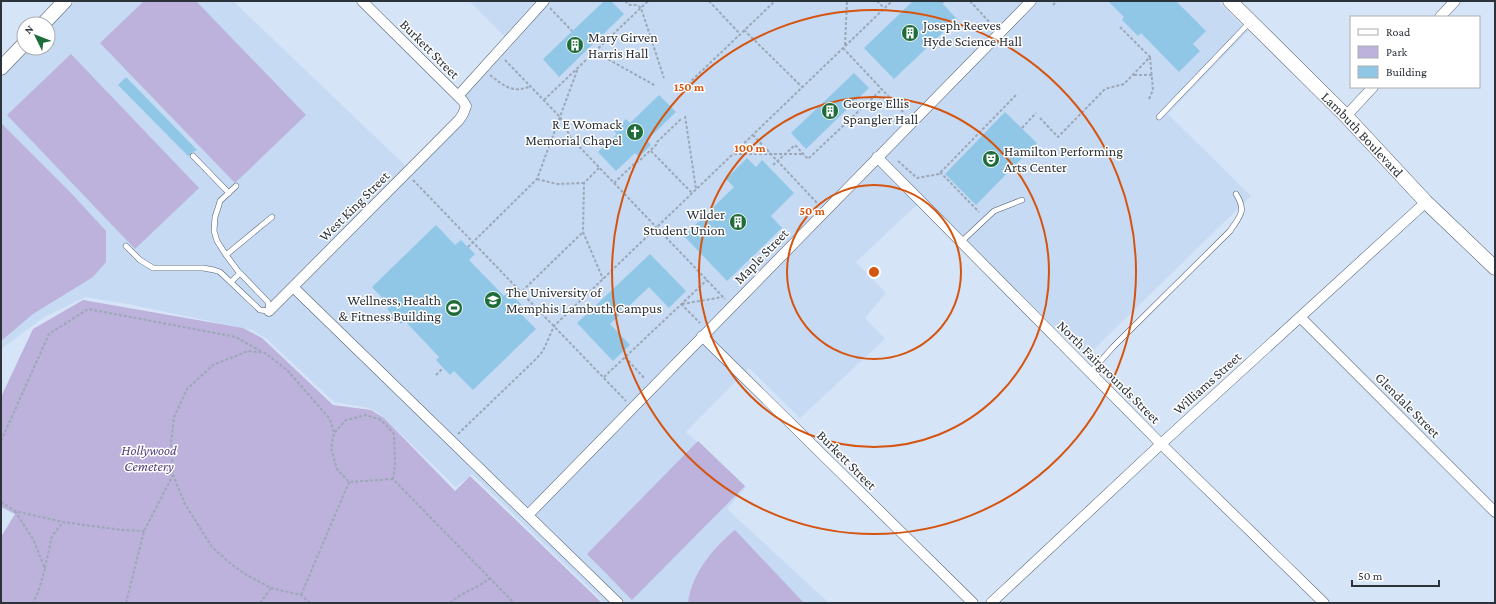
<svg xmlns="http://www.w3.org/2000/svg" width="1496" height="604" font-family="'Crimson Pro',serif">
  <style>
    .built { fill: #c6daf3 }
    .green { fill: #bcb2db }
    .building { fill: #90c7e6 }
    .lines { fill: none; stroke-linecap: round; stroke-linejoin: round }
    .lane-casing { stroke: #536070; stroke-width: 6 }
    .street-casing { stroke: #536070; stroke-width: 11 }
    .secondary-casing { stroke: #536070; stroke-width: 15 }
    .path { stroke: #9ca8b7; stroke-width: 2; stroke-dasharray: 3 2; stroke-linecap: butt }
    .lane { stroke: #fff; stroke-width: 5 }
    .street { stroke: #fff; stroke-width: 10 }
    .secondary { stroke: #fff; stroke-width: 14 }
    .ring { fill: none; stroke: #d55510; stroke-width: 2 }
    .labels { text-anchor: middle; stroke-width: 3; stroke-linejoin: round; paint-order: stroke }
    .poi-label { font-size: 14px; fill: #2c3239; stroke: #fff; text-anchor: start }
    .street-label { font-size: 14px; fill: #2c3239; stroke: #fff }
    .park-label { font-size: 14px; font-style: italic; fill: #523f7d; stroke: #fff }
    .centre { fill: #d55510; stroke: #fff; stroke-width: 2 }
    .ring-label { font-size: 12px; text-anchor: middle; font-weight: bold; fill: #d55510; stroke: #fff; stroke-width: 3; stroke-linejoin: round; paint-order: stroke }
  </style>
  <rect width="100%" height="100%" fill="#d6e4f8"/>
  <!-- built -->
  <path class="built" d="M 75,1 L 233,1 L 412,172 L 466,116 L 462,95 L 510,42 L 469,1 L 1218,1 L 1248,31 L 1168,114 L 1251,196 L 1086,357 L 964,242 L 923,199 L 856,262 L 886,293 L 865,318 L 885,339 L 800,418 L 749,368 L 686,432 L 746,487 L 727,509 L 829,603 L 605,603 L 472,474 L 456,487 L 379,413 L 369,408 L 334,402 L 267,339 L 252,330 L 128,304 L 85,297 L 43,318 L 1,349 L 1,78 L 30,48 L 48,48 L 48,29 Z"/>
  <!-- green -->
  <path class="green" d="M 144,1 L 196,1 L 306,115 L 235,183 L 100,43 Z
    M 71,54 L 199,188 L 135,249 L 7,115 Z
    M 1,123 L 72,194 L 106,231 L 106,262 L 93,277 L 33,314 L 1,341 Z
    M 83,300 L 243,328 L 262,338 L 333,405 L 371,410 L 384,418 L 455,491 L 470,476 L 602,603 L 1,603 L 1,537 L 15,514 L 1,507 L 1,397 L 33,329 Z
    M 698,441 L 745,486 L 632,600 L 587,554 Z
    M 735,530 L 804,603 L 688,603 C 692,573 712,549 735,530 Z"/>
  <!-- building -->
  <path class="building" d="M 604,1 L 611,1 L 624,14 L 559,77 L 543,59 Z
    M 913,1 L 940,1 L 957,19 L 894,79 L 864,48 Z
    M 1108,1 L 1176,1 L 1206,31 L 1193,44 L 1200,51 L 1179,72 L 1141,33 L 1138,36 L 1122,20 L 1124,17 Z
    M 854,73 L 869,88 L 806,149 L 791,133 Z
    M 126,77 L 197,150 L 191,153 L 189,157 L 118,85 Z
    M 659,95 L 676,112 L 647,140 L 651,145 L 639,157 L 635,153 L 616,171 L 598,152 L 617,134 L 614,131 L 626,119 L 630,123 Z
    M 1005,112 L 1037,143 L 976,205 L 945,174 Z
    M 747,158 L 756,167 L 762,160 L 794,193 L 771,216 L 782,228 L 727,281 L 684,236 L 734,187 L 726,179 Z
    M 436,225 L 455,245 L 461,240 L 475,254 L 469,260 L 504,296 L 509,292 L 522,305 L 517,310 L 536,329 L 473,390 L 454,371 L 450,375 L 436,360 L 439,357 L 405,321 L 401,324 L 387,309 L 390,306 L 372,287 Z
    M 650,254 L 686,291 L 669,308 L 649,287 L 610,324 L 630,345 L 613,361 L 577,323 Z"/>
  <g class="lines">
    <!-- lane casing -->
    <g class="lane-casing">
      <path id="lane" d="M 1159,117 L 1250,22
        M 193,156 L 229,193
        M 961,242 L 994,211 L 1022,200
        M 126,246 L 140,260 L 153,268 L 203,268 L 214,270 L 220,272 L 260,310 L 269,311 L 268,302 L 238,271 L 226,255 L 217,241 L 214,231 L 215,217 L 219,205 L 220,201 L 236,186
        M 226,255 L 272,217
        M 231,282 L 240,273
        M 1090,373 L 1113,347 L 1230,231 C 1240,216 1247,211 1236,194"/>
    </g>
    <!-- street casing -->
    <g class="street-casing">
      <path id="street" d="M 1440,17 L 1455,1
        M 458,96 L 544,1
        M 1346,116 L 1373,87
        M 877,157 L 1161,444 L 1324,603
        M 293,287 L 618,603
        M 269,311 L 459,120 L 463,114 L 466,106 L 463,101 L 362,1
        M 1301,318 L 1495,512
        M 702,336 L 973,603
        M 528,515 L 1031,1
        M 991,603 L 1161,444 L 1426,202"/>
    </g>
    <!-- secondary casing -->
    <g class="secondary-casing">
      <g id="secondary">
        <path id="s1" d="M 1230,1 L 1346,116 L 1426,202 L 1495,268"/>
        <path d="M 43,24 L 65,1"/>
        <path d="M 1,68 L 24,44"/>
      </g>
    </g>
    <!-- path -->
    <path class="path" d="M 625,1 L 630,5 L 637,5 L 641,8 L 664,78
      M 709,1 L 740,34
      M 877,1 L 884,8
      M 970,1 L 992,25
      M 942,3 L 943,1
      M 1053,5 L 1057,1
      M 550,8 L 572,31
      M 744,30 L 802,87
      M 845,45 L 847,1
      M 843,48 L 905,114
      M 595,52 L 656,86
      M 505,60 L 560,117 L 571,138 L 725,299
      M 490,75 C 504,86 513,94 531,86
      M 1134,75 L 1152,75
      M 688,84 L 775,1
      M 1149,99 L 1153,90 L 1150,57
      M 544,100 L 648,1
      M 685,116 L 696,189
      M 1040,118 L 1058,137 L 1105,89 L 1124,84 L 1150,57 L 1119,26
      M 1022,128 L 1036,113
      M 753,135 L 818,204
      M 651,151 L 692,193
      M 734,154 L 803,154
      M 898,161 L 917,178 L 939,174 L 1017,94
      M 773,165 L 795,145 L 808,159 L 882,89
      M 599,168 L 584,183 L 583,232 L 603,279
      M 940,172 L 979,212
      M 537,179 L 557,184 L 584,183
      M 413,180 L 626,401
      M 614,183 L 636,162 L 639,161 L 656,145 L 657,142 L 681,119
      M 468,247 L 537,179 L 578,68
      M 515,298 L 583,232
      M 681,304 L 700,323
      M 682,304 L 723,297
      M 387,323 L 394,316
      M 625,357 L 645,379
      M 436,375 L 443,368
      M 604,377 L 707,280
      M 458,434 L 536,359 L 543,351 L 554,326 L 892,1
      M 1,441 L 49,334 L 88,309 L 236,337 L 262,352
      M 393,479 L 349,482 L 337,469 L 331,448 L 334,433 L 346,420 L 366,415 L 381,420 L 394,434 L 395,464 L 393,479 L 514,603
      M 1,502 L 15,511 L 63,522 L 122,530 L 144,531
      M 15,511 L 33,539 L 45,569 L 38,592 L 33,603
      M 45,568 L 52,536 L 63,522
      M 301,595 L 349,482
      M 126,603 L 144,531 L 173,475
      M 260,603 L 271,588
      M 310,603 L 301,595 L 271,588 L 245,574 L 231,564 L 212,547 L 185,504 L 173,475 L 171,443 L 174,417 L 187,389 L 213,365 L 248,351 L 265,353 L 287,370 L 330,419 L 334,433
      M 450,603 C 462,592 478,588 490,578"/>
    <!-- lane -->
    <use href="#lane" class="lane"/>
    <!-- street -->
    <use href="#street" class="street"/>
    <!-- secondary -->
    <use href="#secondary" class="secondary"/>
  </g>
  <!-- distance rings -->
  <g class="ring">
    <circle cx="874" cy="272" r="87"/>
    <circle cx="874" cy="272" r="175"/>
    <circle cx="874" cy="272" r="262"/>
  </g>
  <!-- icons -->
  <defs>
    <g id="building-disc" transform="scale(0.9)"><circle r="9.5" fill="#1f6c3b" stroke="#fff"/><path d="M-4-6H4V6H1V3H-1V6H-4ZM-2.5-4.3h1.7v1.8h-1.7ZM.8-4.3h1.7v1.8H.8ZM-2.5-1h1.7V.8h-1.7ZM.8-1h1.7V.8H.8Z" fill="#fff"/></g>
    <g id="church-disc" transform="scale(0.9)"><circle r="9.5" fill="#1f6c3b" stroke="#fff"/><path d="M-1.2-6h2.4v3.5h3.3v2.4h-3.3V6h-2.4V-.1h-3.3v-2.4h3.3Z" fill="#fff"/></g>
    <g id="theatre-disc" transform="scale(0.9)"><circle r="9.5" fill="#1f6c3b" stroke="#fff"/><path d="M-5-5.5Q0-4 5-5.5V0Q5 5 0 6Q-5 5-5 0ZM-3.3-2.5H-1v1.5H-3.3ZM1-2.5H3.3v1.5H1ZM-2.8 1Q0 5.5 2.8 1Z" fill="#fff"/></g>
    <g id="university-disc" transform="scale(0.9)"><circle r="9.5" fill="#1f6c3b" stroke="#fff"/><path d="M0-5L7-2L0 1L-7-2ZM-4 1L0 2.5L4 1V4Q0 6-4 4Z" fill="#fff"/></g>
    <g id="stadium-disc" transform="scale(0.9)"><circle r="9.5" fill="#1f6c3b" stroke="#fff"/><path d="M0-5a6.5 5 0 1 0 0 10a6.5 5 0 1 0 0-10ZM-3.5-1.8h7v3.6h-7Z" fill="#fff"/></g>
  </defs>
  <g fill-rule="evenodd">
    <use href="#building-disc" x="910" y="33"/>
    <use href="#building-disc" x="575" y="45"/>
    <use href="#building-disc" x="830" y="111"/>
    <use href="#church-disc" x="635" y="132"/>
    <use href="#theatre-disc" x="991" y="159"/>
    <use href="#building-disc" x="738" y="222"/>
    <use href="#university-disc" x="493" y="300"/>
    <use href="#stadium-disc" x="454" y="308"/>
  </g>
  <g class="labels">
    <!-- poi labels -->
    <g class="poi-label">
      <text x="923" y="30">Joseph Reeves<tspan x="923" dy="16">Hyde Science Hall</tspan></text>
      <text x="588" y="42">Mary Girven<tspan x="588" dy="16">Harris Hall</tspan></text>
      <text x="843" y="108">George Ellis<tspan x="843" dy="16">Spangler Hall</tspan></text>
      <text x="622" y="129" text-anchor="end">R E Womack<tspan x="622" dy="16">Memorial Chapel</tspan></text>
      <text x="1004" y="156">Hamilton Performing<tspan x="1004" dy="16">Arts Center</tspan></text>
      <text x="725" y="219" text-anchor="end">Wilder<tspan x="725" dy="16">Student Union</tspan></text>
      <text x="506" y="297">The University of<tspan x="506" dy="16">Memphis Lambuth Campus</tspan></text>
      <text x="441" y="305" text-anchor="end">Wellness, Health<tspan x="441" dy="16">&amp; Fitness Building</tspan></text>
    </g>
    <!-- street labels -->
    <g class="street-label">
      <text transform="translate(430 49) rotate(45)" y="5">Burkett Street</text>
      <text dy="5" stroke="none"><textPath href="#s1" startOffset="188">Lambuth Boulevard</textPath></text>
      <text transform="translate(354 206) rotate(-45)" y="5">West King Street</text>
      <text transform="translate(761 256) rotate(-46)" y="5">Maple Street</text>
      <text transform="translate(1109 372) rotate(45)" y="5">North Fairgrounds Street</text>
      <text transform="translate(1207 383) rotate(-42)" y="5">Williams Street</text>
      <text transform="translate(1408 405) rotate(45)" y="5">Glendale Street</text>
      <text transform="translate(847 460) rotate(45)" y="5">Burkett Street</text>
    </g>
    <!-- park labels -->
    <g class="park-label">
      <text x="149" y="455">Hollywood<tspan x="149" dy="16">Cemetery</tspan></text>
    </g>
  </g>
  <circle cx="874" cy="272" r="6" class="centre"/>
  <g class="ring-label">
    <text x="689" y="91">150 m</text>
    <text x="750" y="152">100 m</text>
    <text x="812" y="215">50 m</text>
  </g>
  <!-- border -->
  <rect width="1496" height="604" fill="none" stroke="#2c3239" stroke-width="4"/>
  <!-- legend -->
  <rect x="1350" y="16" width="130" height="72" fill="#ffffff" stroke="#abadb0"/>
  <rect x="1358" y="29" width="20" height="6" fill="#ffffff" stroke="#abadb0"/>
  <text x="1386" y="36" font-size="12" fill="#2c3239">Road</text>
  <rect x="1358" y="46" width="20" height="12" fill="#bcb2db" stroke="#abadb0"/>
  <text x="1386" y="56" font-size="12" fill="#2c3239">Park</text>
  <rect x="1358" y="66" width="20" height="12" fill="#90c7e6" stroke="#abadb0"/>
  <text x="1386" y="76" font-size="12" fill="#2c3239">Building</text>
  <!-- north arrow -->
  <g transform="translate(36 36) rotate(313)"><circle r="19" fill="#ffffff" stroke="#abadb0"/>
  <path d="M0-3L7 15L0 10L-7 15Z" fill="#1f6c3b"/>
  <text y="-6" font-size="11" font-weight="bold" text-anchor="middle" fill="#2c3239">N</text>
  </g>
  <!-- scale -->
  <path d="M1352 580v6h87v-6" fill="none" stroke="#2c3239" stroke-width="2"/>
  <text x="1358" y="580" font-size="12" fill="#2c3239" stroke="#ffffff" stroke-width="3" paint-order="stroke">50 m</text>
</svg>
